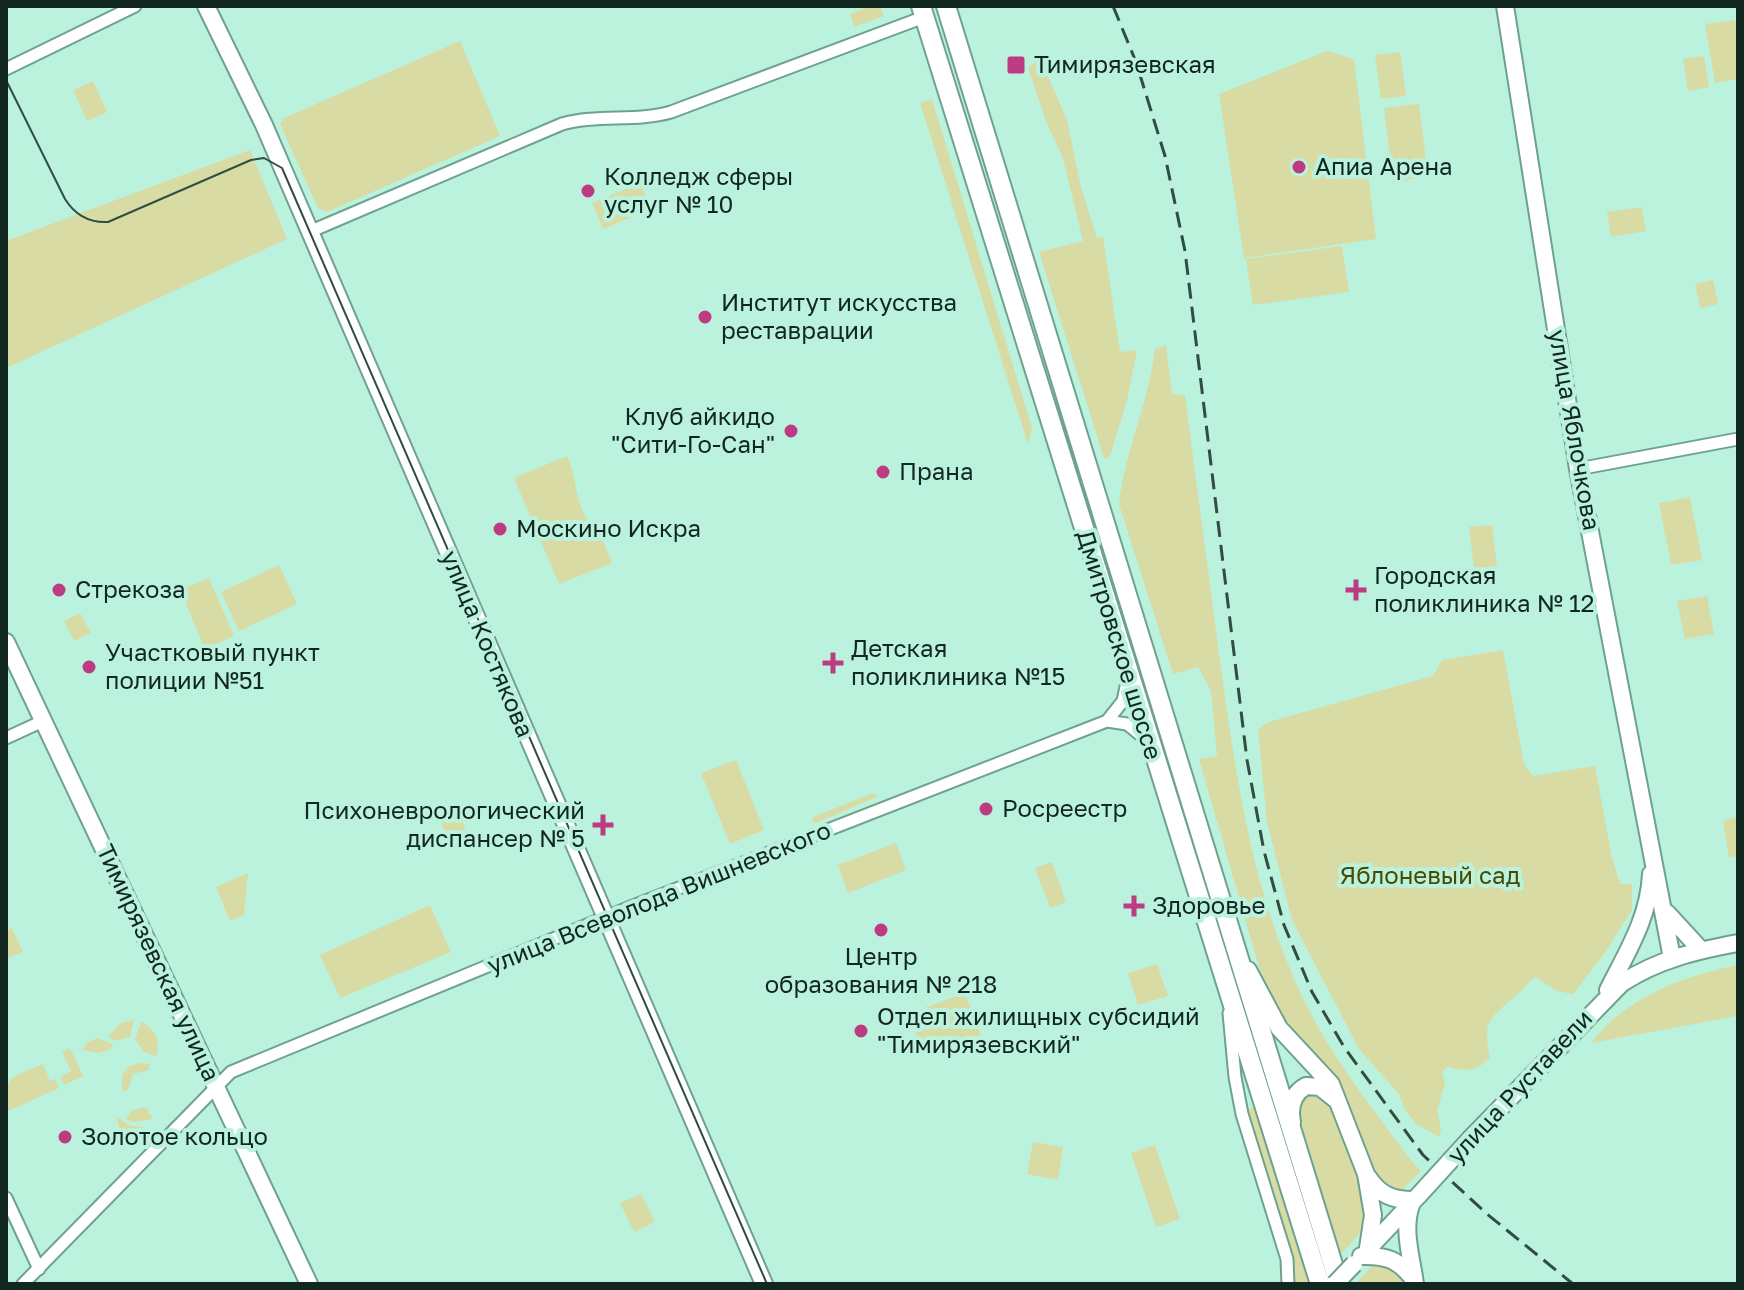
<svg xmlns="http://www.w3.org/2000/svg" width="1744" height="1290" font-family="'Golos Text',sans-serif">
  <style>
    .green { fill: #d8dba3 }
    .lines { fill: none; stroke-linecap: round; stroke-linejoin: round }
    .street-casing { stroke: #6ea28f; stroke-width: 15 }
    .secondary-casing { stroke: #6ea28f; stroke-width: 20 }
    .primary-casing { stroke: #6ea28f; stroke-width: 22 }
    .street { stroke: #fff; stroke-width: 11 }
    .secondary { stroke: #fff; stroke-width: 16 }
    .primary { stroke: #fff; stroke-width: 18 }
    .tram { stroke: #314c43; stroke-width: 2 }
    .rail { stroke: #314c43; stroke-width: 3; stroke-dasharray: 16 8; stroke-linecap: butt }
    .secondary-bridge-casing { stroke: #6ea28f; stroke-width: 20; stroke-linecap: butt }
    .secondary-bridge { stroke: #fff; stroke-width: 16 }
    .poi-dot { fill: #bd3b82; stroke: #bbf2de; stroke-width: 3 }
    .labels { text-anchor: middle; stroke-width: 8; stroke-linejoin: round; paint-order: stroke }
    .poi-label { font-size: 24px; fill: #122720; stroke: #bbf2de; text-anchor: start }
    .street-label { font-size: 24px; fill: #122720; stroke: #bbf2de }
    .park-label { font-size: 24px; fill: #494a00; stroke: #bbf2de }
  </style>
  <rect width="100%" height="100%" fill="#bbf2de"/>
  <!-- green -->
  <path class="green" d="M 871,6 L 880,6 L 884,16 L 854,27 L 850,14 Z
    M 1735,20 L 1738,40 L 1738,79 L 1715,83 L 1705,24 Z
    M 460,41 L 500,136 L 327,212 L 318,208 L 280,124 L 284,118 Z
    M 1327,51 L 1354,59 L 1376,239 L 1244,258 L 1219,94 Z
    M 1400,52 L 1406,96 L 1381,99 L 1375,55 Z
    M 1704,56 L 1709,87 L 1688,91 L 1683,59 Z
    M 1035,62 L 1043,65 L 1067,120 L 1081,187 L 1097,238 L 1103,237 L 1120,352 L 1137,350 L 1127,401 L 1110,456 L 1107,459 L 1104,458 L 1039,252 L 1083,241 L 1063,158 L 1047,124 L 1028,68 Z
    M 93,81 L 107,112 L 87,121 L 73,90 Z
    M 932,99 L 1032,428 L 1028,444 L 920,103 Z
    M 1419,104 L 1428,177 L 1393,182 L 1384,108 Z
    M 250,150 L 287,239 L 6,368 L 6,241 Z
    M 640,183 L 651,209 L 603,229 L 592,203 Z
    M 1642,207 L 1646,231 L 1611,237 L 1607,212 Z
    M 1342,246 L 1349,292 L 1253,305 L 1246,259 Z
    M 1713,280 L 1718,304 L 1700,308 L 1695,284 Z
    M 1166,346 L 1172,394 L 1185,395 C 1196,481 1208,568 1219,654 C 1235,770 1251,889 1302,996 C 1330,1055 1370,1105 1409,1158 L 1421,1171 L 1403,1189 L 1398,1191 L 1379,1183 L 1340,1087 L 1273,1004 L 1263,981 L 1199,759 L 1217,756 L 1211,691 L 1198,667 L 1173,674 L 1119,504 C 1125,451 1149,402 1155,348 Z
    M 567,456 C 578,477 574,516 598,528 L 612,563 L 559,584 L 514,478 Z
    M 1690,497 L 1702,560 L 1671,565 L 1659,503 Z
    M 1492,525 L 1497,566 L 1474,568 L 1469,527 Z
    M 279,565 L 297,604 L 239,631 L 221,592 Z
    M 209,578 L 234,636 L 205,649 L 180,590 Z
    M 1707,596 L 1714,634 L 1685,639 L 1677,601 Z
    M 80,613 L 91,633 L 74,641 L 64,621 Z
    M 1503,650 L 1524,764 L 1533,776 L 1595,766 L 1612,858 L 1620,884 L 1632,884 L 1632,910 L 1604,954 L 1573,994 L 1557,991 L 1535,977 C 1529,981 1526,986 1521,991 C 1496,1015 1480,1016 1490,1057 C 1477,1072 1466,1072 1448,1067 L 1442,1071 L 1445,1084 L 1437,1110 L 1441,1130 L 1439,1137 L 1416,1124 L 1404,1108 L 1399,1094 L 1359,1049 L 1292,920 L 1267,822 L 1258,730 L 1268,722 L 1433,676 L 1442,660 Z
    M 736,760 L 764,830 L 730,844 L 701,773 Z
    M 871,794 L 879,796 L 816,823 L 812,822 L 813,817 Z
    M 461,815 L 468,838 L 448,844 L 441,821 Z
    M 1738,817 L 1738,856 L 1729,857 L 1723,820 Z
    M 896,843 L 906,870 L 848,893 L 838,865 Z
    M 1052,862 L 1066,902 L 1050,908 L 1035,868 Z
    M 248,873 L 244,915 L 230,921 L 216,887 Z
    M 430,905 L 451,952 L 340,998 L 320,955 Z
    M 12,928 L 23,952 L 6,959 L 6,931 Z
    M 1157,964 L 1168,996 L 1138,1005 L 1128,973 Z
    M 1738,965 L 1738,1016 L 1591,1043 C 1628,996 1681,977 1738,965 Z
    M 965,993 L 981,1035 L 924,1056 L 908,1014 Z
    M 134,1020 L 130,1037 L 115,1041 L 108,1036 L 121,1023 Z
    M 141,1022 C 155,1028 161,1041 156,1056 L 144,1052 L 135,1039 Z
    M 98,1038 L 112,1044 L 111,1049 L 99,1053 L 82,1050 L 88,1042 Z
    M 70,1048 L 83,1076 L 64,1085 L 60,1077 L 71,1071 L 62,1052 Z
    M 140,1063 L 150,1064 L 149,1070 L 133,1074 L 128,1090 L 122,1092 L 122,1075 L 129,1066 Z
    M 43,1064 L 50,1081 L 55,1079 L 59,1088 L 6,1112 C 6,1073 8,1080 43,1064 Z
    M 1307,1091 L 1325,1097 C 1337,1125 1372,1193 1365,1221 C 1362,1235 1348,1246 1339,1256 L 1295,1109 Z
    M 146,1107 L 153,1119 L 133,1122 L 126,1119 L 132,1110 Z
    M 1252,1107 L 1258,1110 L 1312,1284 L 1293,1284 L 1293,1264 L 1247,1112 Z
    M 116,1116 L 130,1126 L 144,1127 L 133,1140 C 121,1137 119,1127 116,1116 Z
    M 1033,1142 L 1063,1147 L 1058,1180 L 1027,1174 Z
    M 1155,1145 L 1180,1219 L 1156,1227 L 1131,1153 Z
    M 641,1194 L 655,1222 L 634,1232 L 620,1203 Z
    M 1388,1263 L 1404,1278 L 1405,1284 L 1355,1284 L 1372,1266 Z"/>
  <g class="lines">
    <!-- street casing -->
    <g class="street-casing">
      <path id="street" d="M 6,69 L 135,6
        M 309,232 L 562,124 C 598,114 636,122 671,112 L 924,17
        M 1578,469 L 1738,439
        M 1107,721 L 1127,724 L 1148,741
        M 6,738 L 43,721
        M 1229,1013 L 1235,1077 L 1242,1114 L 1287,1259 L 1288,1284
        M 6,1198 L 39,1269
        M 23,1284 L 231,1072 L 633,906 L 1107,721 L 1123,701 L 1128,677"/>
    </g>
    <!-- secondary casing -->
    <g class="secondary-casing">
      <path id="secondary" d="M 206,6 L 264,125 L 764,1284
        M 1505,6 L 1578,469 L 1672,958
        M 6,642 L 309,1284
        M 1667,913 L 1701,950
        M 1248,970 L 1279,1028 L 1331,1084 L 1366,1174 L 1373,1215 L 1368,1248
        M 1608,990 C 1627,952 1649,918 1651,874
        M 1292,1122 C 1289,1107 1292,1094 1306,1086 L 1320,1087 L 1335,1099
        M 1471,1138 L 1622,983 C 1659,959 1696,951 1738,943
        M 1368,1177 C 1380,1195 1392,1200 1413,1200
        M 1411,1205 C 1402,1230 1412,1259 1415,1284
        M 1369,1248 L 1419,1195
        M 1361,1256 C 1387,1255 1399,1260 1414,1280"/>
    </g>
    <!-- primary casing -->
    <g class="primary-casing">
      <path id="primary" d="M 921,6 L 1320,1284
        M 946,6 L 1339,1284"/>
    </g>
    <!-- street -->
    <use href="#street" class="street"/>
    <!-- secondary -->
    <use href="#secondary" class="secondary"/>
    <!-- primary -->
    <use href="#primary" class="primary"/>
    <!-- tram -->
    <path class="tram" d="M 6,80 L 65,199 C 75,215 89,223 108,222 L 251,160 L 264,158 L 282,168 L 767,1284"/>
    <!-- rail -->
    <path class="rail" d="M 1113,6 L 1136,62 L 1165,156 L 1185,251 L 1247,760 L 1264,851 L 1284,925 L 1312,992 L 1344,1047 L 1423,1155 L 1487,1214 L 1573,1284"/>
    <!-- secondary-bridge casing -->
    <g class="secondary-bridge-casing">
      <path id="secondary-bridge" d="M 1419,1195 L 1471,1138
        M 1335,1284 L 1354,1264"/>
    </g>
    <!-- secondary-bridge -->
    <use href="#secondary-bridge" class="secondary-bridge"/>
  </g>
  <!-- markers -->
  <g class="poi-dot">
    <rect x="1006" y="55" width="20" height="20" rx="4"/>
    <circle cx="1299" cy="167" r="8"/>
    <circle cx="588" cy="191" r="8"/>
    <circle cx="705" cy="317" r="8"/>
    <circle cx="791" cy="431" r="8"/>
    <circle cx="883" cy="472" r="8"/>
    <circle cx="500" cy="529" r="8"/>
    <circle cx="59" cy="590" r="8"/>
    <path d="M1352 578h8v8h8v8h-8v8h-8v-8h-8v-8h8z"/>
    <path d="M829 651h8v8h8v8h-8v8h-8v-8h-8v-8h8z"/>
    <circle cx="89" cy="667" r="8"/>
    <circle cx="986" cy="809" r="8"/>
    <path d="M599 813h8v8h8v8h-8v8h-8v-8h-8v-8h8z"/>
    <path d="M1130 894h8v8h8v8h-8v8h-8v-8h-8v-8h8z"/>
    <circle cx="881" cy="930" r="8"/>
    <circle cx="861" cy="1031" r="8"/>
    <circle cx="65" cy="1137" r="8"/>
  </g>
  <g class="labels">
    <!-- poi labels -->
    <g class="poi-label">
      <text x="1034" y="73">Тимирязевская</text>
      <text x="1315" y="175">Апиа Арена</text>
      <text x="604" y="185">Колледж сферы<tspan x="604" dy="28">услуг № 10</tspan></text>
      <text x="721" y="311">Институт искусства<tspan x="721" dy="28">реставрации</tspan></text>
      <text x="775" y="425" text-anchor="end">Клуб айкидо<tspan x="775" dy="28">"Сити-Го-Сан"</tspan></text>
      <text x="899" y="480">Прана</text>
      <text x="516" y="537">Москино Искра</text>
      <text x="1374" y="584">Городская<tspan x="1374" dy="28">поликлиника № 12</tspan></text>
      <text x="75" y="598">Стрекоза</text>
      <text x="851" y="657">Детская<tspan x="851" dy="28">поликлиника №15</tspan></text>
      <text x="105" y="661">Участковый пункт<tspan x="105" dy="28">полиции №51</tspan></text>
      <text x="1002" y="817">Росреестр</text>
      <text x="585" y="819" text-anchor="end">Психоневрологический<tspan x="585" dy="28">диспансер № 5</tspan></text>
      <text x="1152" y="914">Здоровье</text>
      <text x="881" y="965" text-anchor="middle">Центр<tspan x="881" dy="28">образования № 218</tspan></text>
      <text x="877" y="1025">Отдел жилищных субсидий<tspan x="877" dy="28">"Тимирязевский"</tspan></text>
      <text x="81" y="1145">Золотое кольцо</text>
    </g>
    <!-- street labels -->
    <g class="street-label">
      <text transform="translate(1574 430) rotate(80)" y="8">улица Яблочкова</text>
      <text transform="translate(487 644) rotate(67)" y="8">улица Костякова</text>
      <text transform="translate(1119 645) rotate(73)" y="8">Дмитровское шоссе</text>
      <text transform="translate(659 898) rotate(-22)" y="8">улица Всеволода Вишневского</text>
      <text transform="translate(158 963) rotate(65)" y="8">Тимирязевская улица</text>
      <text transform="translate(1520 1087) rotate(-47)" y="8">улица Руставели</text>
    </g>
    <!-- park labels -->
    <g class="park-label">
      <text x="1430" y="884">Яблоневый сад</text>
    </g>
  </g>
  <!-- border -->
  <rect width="1744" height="1290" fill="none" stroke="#122720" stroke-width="16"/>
</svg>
